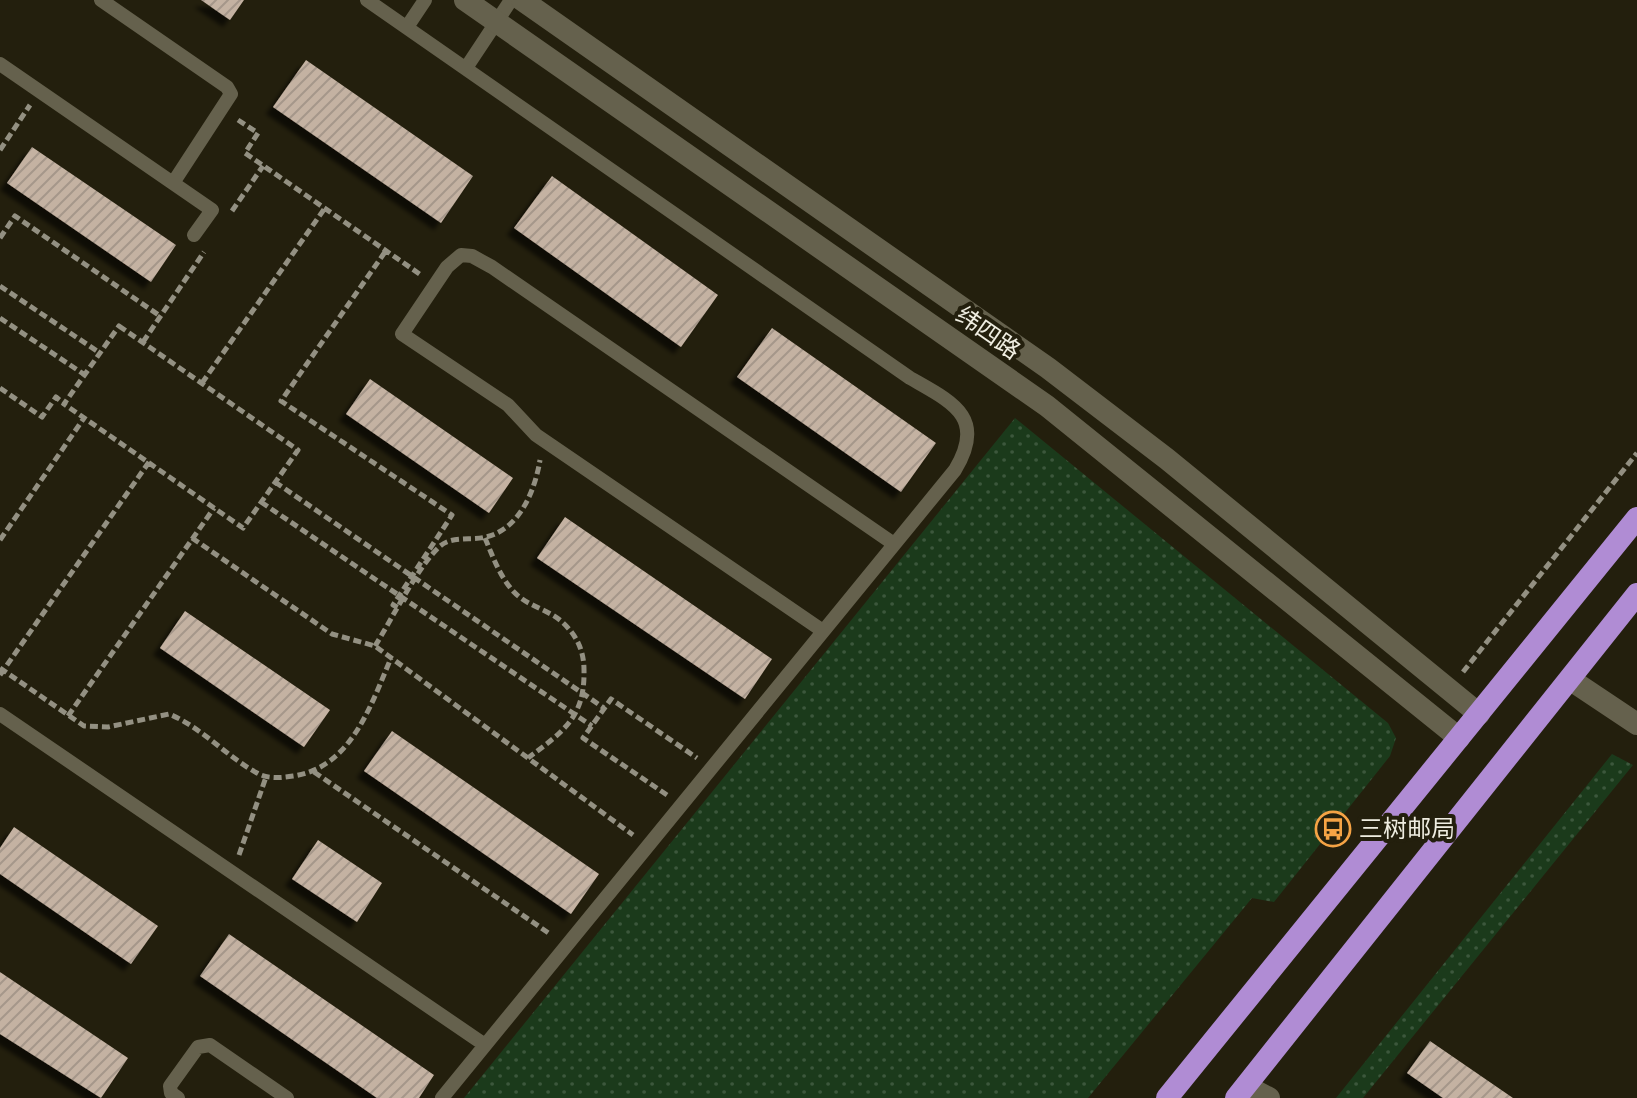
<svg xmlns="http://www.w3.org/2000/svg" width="1637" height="1098" font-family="'Zilla Slab','Noto Sans SC',serif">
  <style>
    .green { fill: url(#green-dots) }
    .building { fill: url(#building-hatch); filter: url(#shadow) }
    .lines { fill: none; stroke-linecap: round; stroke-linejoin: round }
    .path { stroke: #939082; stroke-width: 5; stroke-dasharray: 8 4; stroke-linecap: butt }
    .service { stroke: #65614d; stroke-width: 14 }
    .minor { stroke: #65614d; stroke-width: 22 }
    .tertiary { stroke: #65614d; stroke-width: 22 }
    .trunk { stroke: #b08cd4; stroke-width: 22 }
    .labels { text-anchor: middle; stroke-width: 8; stroke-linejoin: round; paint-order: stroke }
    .street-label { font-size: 24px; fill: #efede1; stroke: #231f0d }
    .poi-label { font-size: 24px; fill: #efede1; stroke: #231f0d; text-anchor: start }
  </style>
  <defs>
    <pattern id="green-dots" width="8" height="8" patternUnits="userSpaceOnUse" patternTransform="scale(2)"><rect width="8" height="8" fill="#1b3a1b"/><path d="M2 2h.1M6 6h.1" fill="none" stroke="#3c573c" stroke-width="1.8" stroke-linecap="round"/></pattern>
    <pattern id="building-hatch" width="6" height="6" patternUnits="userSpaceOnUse" patternTransform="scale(2)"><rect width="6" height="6" fill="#c4b2a2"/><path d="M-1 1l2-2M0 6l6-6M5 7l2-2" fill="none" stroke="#a5978a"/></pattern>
    <filter id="shadow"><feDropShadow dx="-7" dy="7" stdDeviation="2" flood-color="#0009"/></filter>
  </defs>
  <rect width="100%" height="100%" fill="#231f0d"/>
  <!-- green -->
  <path class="green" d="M 1015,418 L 1388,723 L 1396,738 L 1390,756 L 1274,902 L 1252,898 L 1088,1098 L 464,1098 Z
    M 1612,754 L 1633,765 L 1363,1098 L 1336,1098 Z"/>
  <!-- building -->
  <path class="building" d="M 201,0 L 244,0 L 230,20 Z
    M 306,60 L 473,176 L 441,223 L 273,107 Z
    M 32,147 L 176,245 L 151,282 L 7,183 Z
    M 552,176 L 718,295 L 681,347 L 514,228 Z
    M 772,328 L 936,443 L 901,492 L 737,377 Z
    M 370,379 L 513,478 L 489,513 L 346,414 Z
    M 565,517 L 772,659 L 745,699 L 537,558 Z
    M 185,611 L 330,710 L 304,747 L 160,648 Z
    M 392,731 L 599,874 L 571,914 L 364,771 Z
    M 14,827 L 158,926 L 131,964 L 0,874 L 0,848 Z
    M 318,840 L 382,883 L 357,922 L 292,879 Z
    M 229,934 L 434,1075 L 419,1098 L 377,1098 L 200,976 Z
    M 0,972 L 128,1058 L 101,1098 L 0,1034 Z
    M 1430,1041 L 1513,1098 L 1443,1098 L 1407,1073 Z"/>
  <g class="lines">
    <!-- path -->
    <path class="path" d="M 238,120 L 258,133 L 245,153 L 421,275
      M 0,150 L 30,105
      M 232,211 L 263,166
      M 0,238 L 15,216 L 160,316
      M 385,252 L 281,401 L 452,515 L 393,605 L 399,608
      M 0,286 L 100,353
      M 0,318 L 85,375
      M 119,326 L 298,450 L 243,528 L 64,404 Z
      M 143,342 L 204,252
      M 202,383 L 325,208
      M 0,388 L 42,417 L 56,397 L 64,404
      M 275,482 L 604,708
      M 261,502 L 592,726
      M 192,538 L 332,634 L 375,646 L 633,835
      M 485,538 C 493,557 500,577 514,592 C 527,606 547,609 561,621 C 576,634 584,650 584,670 C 585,717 564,731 528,758
      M 0,540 L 84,418
      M 375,646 C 392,619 417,568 439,547 C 452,535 471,541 486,537 C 520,529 535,490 540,460
      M 0,668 L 84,726 L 108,727 L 169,714 C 201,727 226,756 257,773 C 267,779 281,778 293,776 C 351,768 371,705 391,658
      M 1463,672 L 1637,453
      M 0,675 L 149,462
      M 68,716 L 214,508
      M 314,772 L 550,934
      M 667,795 L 583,738 L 611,699 L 697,758
      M 239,855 L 266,777"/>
    <!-- service -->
    <path class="service" d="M 101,0 L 227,87 L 231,94 L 173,183
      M 367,0 L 910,378 C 952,402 987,417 955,470 L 442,1098
      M 407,27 L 425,0
      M 0,64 L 212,210 L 194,235
      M 466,68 L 511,0
      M 823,631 L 536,435 L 508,405 L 402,334 L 447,267 L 461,255 L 472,256 L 492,267 L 894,544
      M 0,714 L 485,1045
      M 178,1098 L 171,1093 L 170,1086 L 198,1047 L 210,1045 L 287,1098"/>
    <!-- minor -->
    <path class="minor" d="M 1571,680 L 1637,724
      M 1246,1086 L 1269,1098"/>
    <!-- tertiary -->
    <path class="tertiary" d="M 465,0 L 1047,406 L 1459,738
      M 522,0 L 1048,368 L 1167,459 L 1479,714"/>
    <!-- trunk -->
    <path class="trunk" d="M 1167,1098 L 1637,518
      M 1236,1098 L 1637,594"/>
  </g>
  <!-- icons -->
  <defs>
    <g id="bus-ring" transform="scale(1.8)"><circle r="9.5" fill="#231f0d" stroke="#f5a345" stroke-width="1.5"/><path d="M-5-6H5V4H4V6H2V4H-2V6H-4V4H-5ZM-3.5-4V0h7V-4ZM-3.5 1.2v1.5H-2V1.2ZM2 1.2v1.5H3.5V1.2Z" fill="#f5a345"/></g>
  </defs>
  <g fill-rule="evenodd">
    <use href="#bus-ring" x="1333" y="829"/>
  </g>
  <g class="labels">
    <!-- street labels -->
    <g class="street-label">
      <text transform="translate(988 333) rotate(35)" y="8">纬四路</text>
    </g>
    <!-- poi labels -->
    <g class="poi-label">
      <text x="1359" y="837">三树邮局</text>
    </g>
  </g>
</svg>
